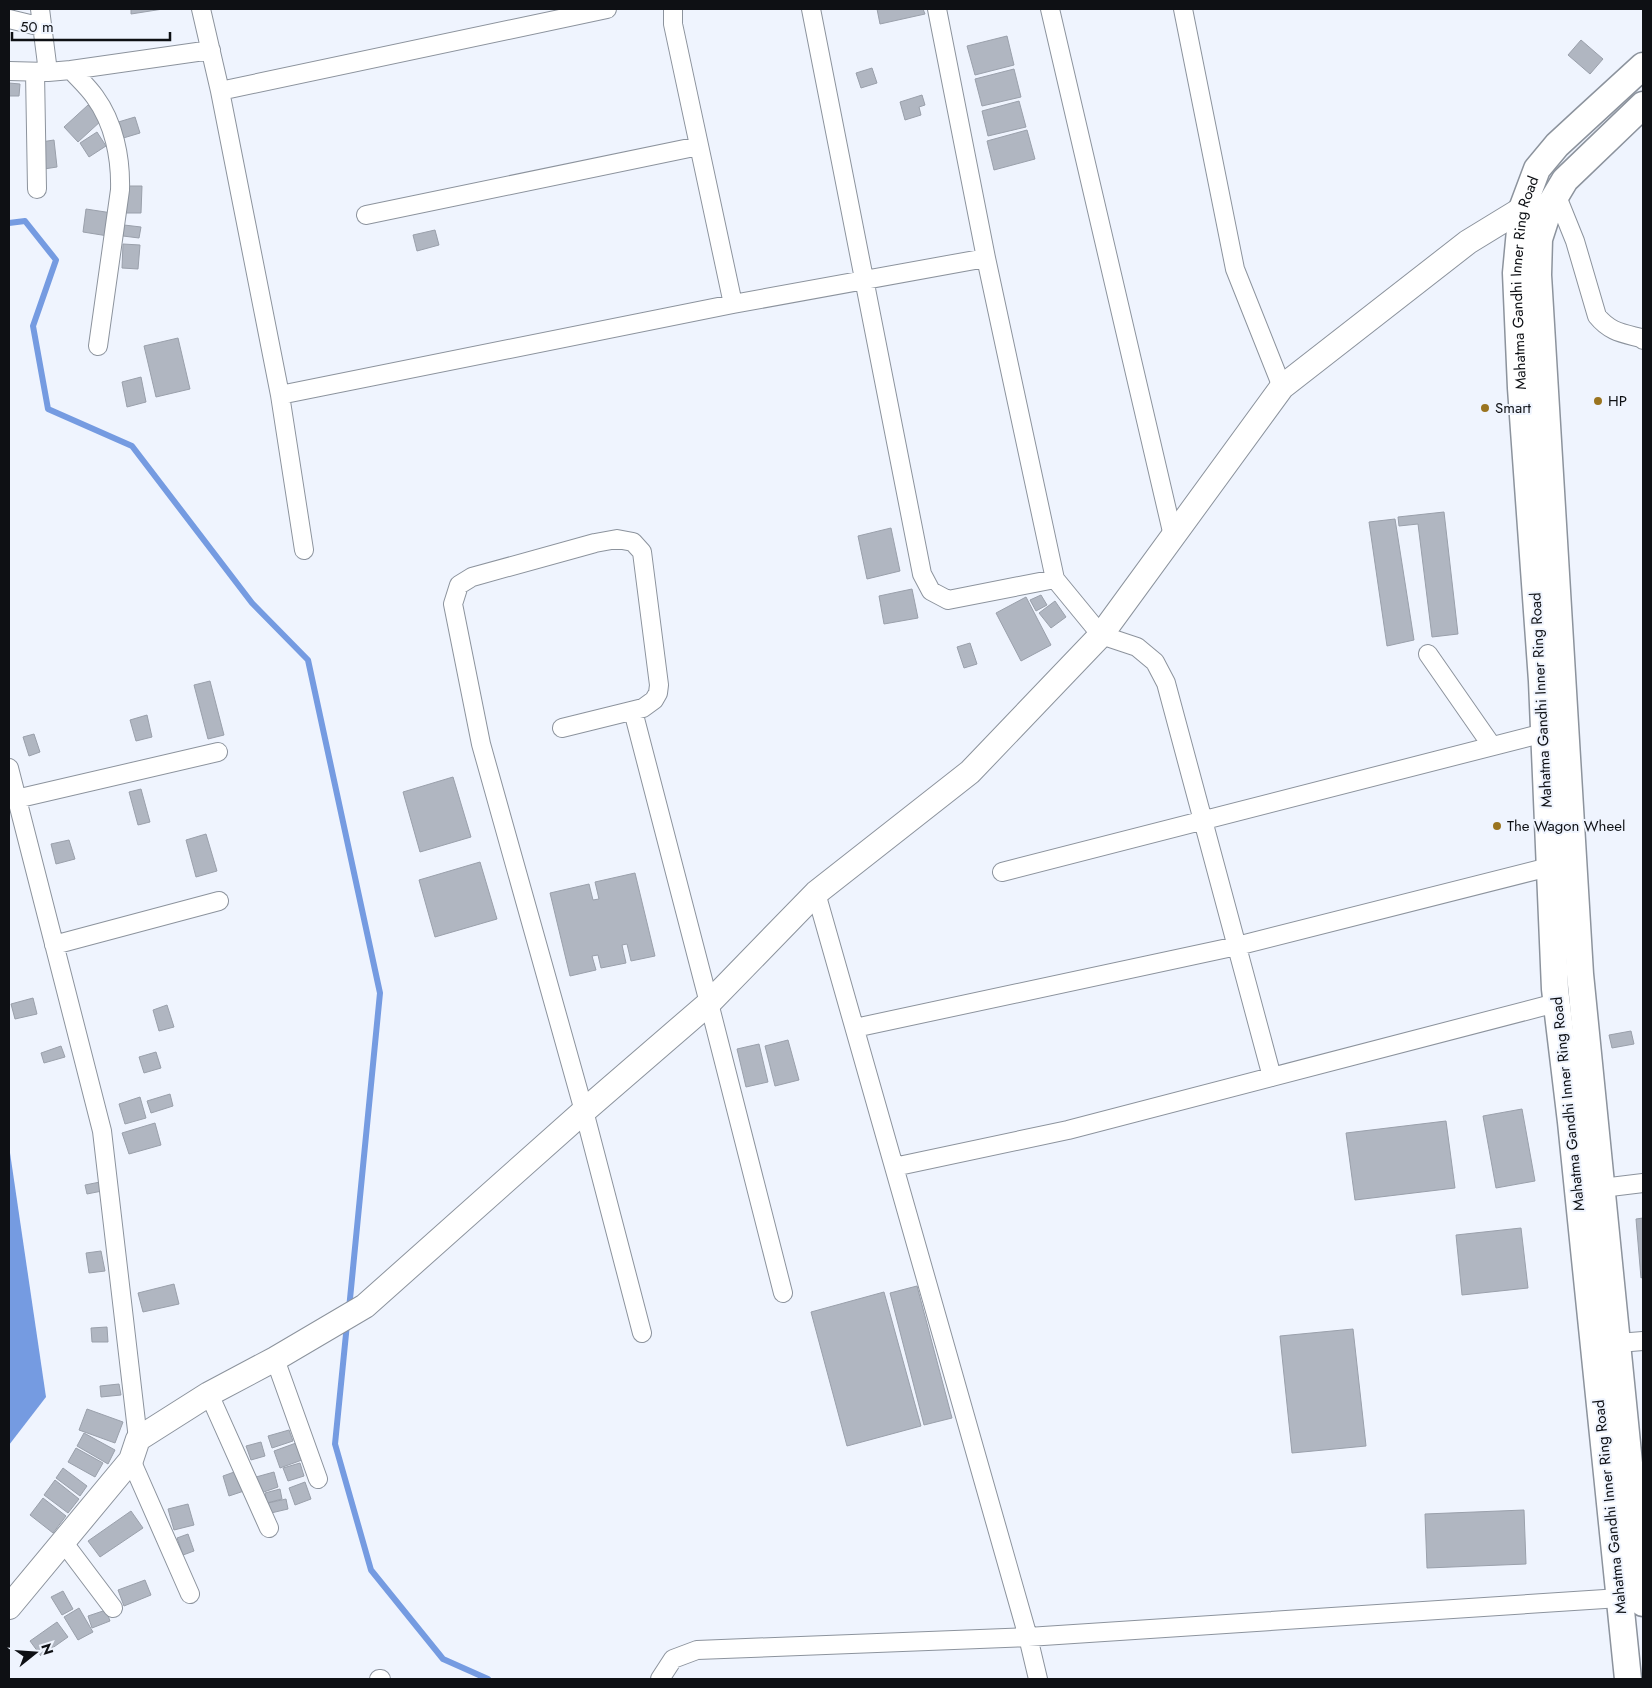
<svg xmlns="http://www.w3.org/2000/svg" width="1652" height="1688" font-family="Jost,sans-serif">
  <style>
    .water { fill: #759be1 }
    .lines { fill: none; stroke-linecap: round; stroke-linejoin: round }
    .stream { stroke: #759be1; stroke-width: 6 }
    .building { fill: #b0b6c1; stroke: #9aa0ab }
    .street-casing { stroke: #8c939d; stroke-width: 20 }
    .secondary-casing { stroke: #8c939d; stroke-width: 26 }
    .primary-casing { stroke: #8c939d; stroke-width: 29 }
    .street { stroke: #fff; stroke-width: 18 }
    .secondary { stroke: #fff; stroke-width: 24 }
    .primary { stroke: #fff; stroke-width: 26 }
    .poi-dot { fill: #9a7420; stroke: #eff4fe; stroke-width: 2 }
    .labels { text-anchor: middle; stroke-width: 4; stroke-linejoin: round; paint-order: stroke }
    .street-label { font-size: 15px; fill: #0e1014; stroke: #eff4fe }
    .poi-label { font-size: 15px; fill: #0e1014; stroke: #eff4fe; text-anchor: start }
  </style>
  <rect width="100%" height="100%" fill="#eff4fe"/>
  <!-- water -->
  <path class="water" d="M 9,1146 L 46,1397 L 9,1445 Z"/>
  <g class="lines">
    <!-- stream -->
    <path class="stream" d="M 9,223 L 25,221 L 56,260 L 33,326 L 48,409 L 132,446 L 252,603 L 308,660 L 380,993 L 349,1309
      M 347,1324 L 335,1444 L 371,1570 L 443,1659 L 488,1679"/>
  </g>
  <!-- building -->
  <path class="building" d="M 131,9 L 163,9 L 131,14 Z
    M 877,9 L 923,9 L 925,14 L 880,24 Z
    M 1007,36 L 1014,65 L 975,75 L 967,46 Z
    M 1581,40 L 1603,59 L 1590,74 L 1568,55 Z
    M 872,68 L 877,83 L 861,88 L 856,73 Z
    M 1014,69 L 1021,97 L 982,106 L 975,79 Z
    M 9,83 L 20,84 L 19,96 L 9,96 Z
    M 922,95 L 925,105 L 919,107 L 921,115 L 905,120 L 900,102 Z
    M 1019,101 L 1026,127 L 988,136 L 982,111 Z
    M 88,105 L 102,120 L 78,142 L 64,127 Z
    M 135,117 L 140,133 L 120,139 L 115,123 Z
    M 1027,130 L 1035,159 L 994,170 L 987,141 Z
    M 97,132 L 106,146 L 89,157 L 80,143 Z
    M 54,140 L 57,167 L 44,169 L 41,142 Z
    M 124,186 L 142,186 L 141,213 L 124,213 Z
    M 86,209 L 112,213 L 108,236 L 83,232 Z
    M 124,225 L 141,227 L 139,238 L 123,236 Z
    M 435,230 L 439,245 L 417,251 L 413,235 Z
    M 123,244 L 140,245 L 138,269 L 122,268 Z
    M 178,338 L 190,389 L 156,397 L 144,346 Z
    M 141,377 L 146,402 L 127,407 L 122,382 Z
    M 1444,512 L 1458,634 L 1432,637 L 1418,524 L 1399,526 L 1398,517 Z
    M 1395,519 L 1414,640 L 1387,646 L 1369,522 Z
    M 891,528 L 900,571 L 867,579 L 858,536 Z
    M 912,589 L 918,618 L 884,624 L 879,596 Z
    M 1041,595 L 1047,605 L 1036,611 L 1030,600 Z
    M 1026,597 L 1051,645 L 1021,661 L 996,613 Z
    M 1055,601 L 1066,617 L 1051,628 L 1039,613 Z
    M 970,643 L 977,664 L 964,668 L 957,647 Z
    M 210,681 L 224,735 L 208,739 L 194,685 Z
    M 147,715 L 152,737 L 136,741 L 130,720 Z
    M 34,734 L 40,752 L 29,756 L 23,737 Z
    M 453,777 L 471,837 L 420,852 L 403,792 Z
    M 141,789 L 150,822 L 138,825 L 129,792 Z
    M 206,834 L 217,871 L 196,877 L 186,840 Z
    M 69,840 L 75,859 L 56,864 L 51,844 Z
    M 480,862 L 497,919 L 435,937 L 419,880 Z
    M 635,873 L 655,956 L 631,961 L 627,944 L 622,945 L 626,963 L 601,968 L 598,955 L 592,956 L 596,970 L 570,976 L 550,893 L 589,884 L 593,900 L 599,899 L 595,882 Z
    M 33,998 L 37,1014 L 15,1019 L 11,1004 Z
    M 167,1005 L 174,1027 L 159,1031 L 153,1010 Z
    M 1631,1031 L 1634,1044 L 1612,1048 L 1609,1035 Z
    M 788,1040 L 799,1080 L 775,1086 L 765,1046 Z
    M 759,1044 L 768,1082 L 746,1087 L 737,1049 Z
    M 61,1046 L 65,1057 L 44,1063 L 41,1053 Z
    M 156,1052 L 161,1068 L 144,1073 L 139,1057 Z
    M 170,1094 L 173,1106 L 151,1113 L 147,1101 Z
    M 140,1097 L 146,1118 L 125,1124 L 119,1104 Z
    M 1522,1109 L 1535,1181 L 1496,1188 L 1483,1116 Z
    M 1446,1121 L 1455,1188 L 1355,1200 L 1346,1133 Z
    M 155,1123 L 161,1145 L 129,1154 L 122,1133 Z
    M 100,1182 L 102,1191 L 87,1194 L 85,1185 Z
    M 1643,1218 L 1643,1277 L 1641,1278 L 1636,1219 Z
    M 1521,1228 L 1528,1288 L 1462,1295 L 1456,1235 Z
    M 101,1251 L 105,1271 L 89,1273 L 86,1253 Z
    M 174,1284 L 179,1304 L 143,1312 L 138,1293 Z
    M 917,1286 L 952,1418 L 924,1425 L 890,1293 Z
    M 884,1292 L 921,1426 L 847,1446 L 811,1312 Z
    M 107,1327 L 108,1342 L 92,1342 L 91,1328 Z
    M 1353,1329 L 1366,1446 L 1292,1453 L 1280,1336 Z
    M 119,1384 L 121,1395 L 101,1397 L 100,1386 Z
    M 87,1409 L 123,1422 L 115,1443 L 79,1430 Z
    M 289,1430 L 293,1441 L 272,1448 L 268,1436 Z
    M 84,1433 L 115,1450 L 108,1464 L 77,1446 Z
    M 261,1442 L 265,1456 L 251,1460 L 246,1446 Z
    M 296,1443 L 302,1460 L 280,1468 L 274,1451 Z
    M 76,1448 L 103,1463 L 95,1477 L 68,1462 Z
    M 300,1463 L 304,1476 L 288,1481 L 283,1468 Z
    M 63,1468 L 87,1486 L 80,1496 L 56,1478 Z
    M 237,1471 L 244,1491 L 229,1496 L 223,1476 Z
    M 274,1472 L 278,1487 L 261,1493 L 256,1477 Z
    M 55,1480 L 79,1499 L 68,1513 L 44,1495 Z
    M 305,1482 L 311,1499 L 295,1505 L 289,1488 Z
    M 280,1489 L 282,1499 L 267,1503 L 265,1493 Z
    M 43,1498 L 66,1516 L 53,1533 L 30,1515 Z
    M 286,1499 L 288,1509 L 271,1513 L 268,1503 Z
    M 188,1504 L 194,1525 L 174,1530 L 168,1509 Z
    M 1524,1510 L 1526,1564 L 1427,1568 L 1425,1514 Z
    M 131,1511 L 143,1528 L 100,1557 L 88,1541 Z
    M 188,1534 L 194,1551 L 183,1555 L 177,1538 Z
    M 145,1580 L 151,1595 L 124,1606 L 118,1590 Z
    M 63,1591 L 73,1609 L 62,1615 L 51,1597 Z
    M 79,1608 L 93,1632 L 78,1640 L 64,1617 Z
    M 106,1610 L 110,1621 L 92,1628 L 88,1616 Z
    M 57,1622 L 68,1637 L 41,1656 L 30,1641 Z"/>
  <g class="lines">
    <!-- street casing -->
    <g class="street-casing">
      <path id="street" d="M 40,9 L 48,72
        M 201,9 L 220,91 L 280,395 L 304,550
        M 673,9 L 673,24 L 733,304
        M 811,9 L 922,574 L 931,591 L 948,600 L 1055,579
        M 937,9 L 986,258 L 1055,579 L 1101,635 L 1137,647 L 1155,662 L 1166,683 L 1272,1077
        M 1050,9 L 1173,536
        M 1183,9 L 1235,269 L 1282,387
        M 9,19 L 42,27
        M 71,70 L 211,50
        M 9,71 L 48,72 L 71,70 C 79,79 88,87 95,97 C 114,123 121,158 120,190 L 98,346
        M 35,72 L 37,189
        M 220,91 L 607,9
        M 1556,194 L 1575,241 L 1597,316 C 1610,332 1622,333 1641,338 L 1643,340
        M 366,215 L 699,146
        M 280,395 L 733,304 L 986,258
        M 1428,654 L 1492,746
        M 633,711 L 709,1003 L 783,1293
        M 562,728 L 643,708 L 654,700 L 658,693 L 659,685 L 642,552 L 633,542 L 617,539 L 595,543 L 472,577 L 459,585 L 453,604 L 481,744 L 584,1111 L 642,1333
        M 9,768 L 102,1131 L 138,1439
        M 16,799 L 218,752
        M 1002,872 L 1544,733
        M 816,893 L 1028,1637 L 1038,1679
        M 54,945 L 219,901
        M 855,1028 L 1237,946 L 1549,867
        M 894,1167 L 1068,1130 L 1556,1003
        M 1602,1188 L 1643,1183
        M 1618,1343 L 1643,1341
        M 275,1359 L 318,1479
        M 209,1394 L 269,1528
        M 131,1460 L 190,1594
        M 64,1543 L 113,1608
        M 379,1679 L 381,1679
        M 660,1679 L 673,1659 L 697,1650 L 1028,1637 L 1620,1598"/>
    </g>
    <!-- secondary casing -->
    <g class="secondary-casing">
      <path id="secondary" d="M 9,1607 L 131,1460 L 138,1439 L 209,1394 L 275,1359 L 365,1306 L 584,1111 L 709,1003 L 816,893 L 970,772 L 1101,635 L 1282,387 L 1468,242 L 1522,209 L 1539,206"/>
    </g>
    <!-- primary casing -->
    <g class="primary-casing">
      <g id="primary">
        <path d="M 1643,105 L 1565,180 L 1550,205 L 1539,239 L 1538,275 L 1580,974 L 1643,1603"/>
        <path id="s1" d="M 1628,1679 L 1571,1122 L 1555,989 L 1542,681 L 1521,388 L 1516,273 L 1522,209 L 1537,169 L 1557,145 L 1583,121 L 1643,66"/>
      </g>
    </g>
    <!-- street -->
    <use href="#street" class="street"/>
    <!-- secondary -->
    <use href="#secondary" class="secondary"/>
    <!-- primary -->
    <use href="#primary" class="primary"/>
  </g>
  <!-- markers -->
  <g class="poi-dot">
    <circle cx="1598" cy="401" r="5"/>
    <circle cx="1485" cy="408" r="5"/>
    <circle cx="1497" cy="826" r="5"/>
  </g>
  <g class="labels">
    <!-- street labels -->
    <g class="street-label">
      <text dy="5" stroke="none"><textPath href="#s1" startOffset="1402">Mahatma Gandhi Inner Ring Road</textPath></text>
      <text transform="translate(1541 700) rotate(-93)" y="5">Mahatma Gandhi Inner Ring Road</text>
      <text transform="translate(1568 1104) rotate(-96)" y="5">Mahatma Gandhi Inner Ring Road</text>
      <text transform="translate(1610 1507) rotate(-96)" y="5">Mahatma Gandhi Inner Ring Road</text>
    </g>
    <!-- poi labels -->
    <g class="poi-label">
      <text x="1608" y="406">HP</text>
      <text x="1495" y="413">Smart</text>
      <text x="1507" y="831">The Wagon Wheel</text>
    </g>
  </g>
  <!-- border -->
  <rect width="1652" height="1688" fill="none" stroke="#0e1014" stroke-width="20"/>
  <!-- north arrow -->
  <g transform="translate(35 1653) rotate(73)" stroke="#eff4fe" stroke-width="4" paint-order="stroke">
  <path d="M0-4L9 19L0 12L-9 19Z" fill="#0e1014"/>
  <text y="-8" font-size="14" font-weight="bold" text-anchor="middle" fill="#0e1014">N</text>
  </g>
  <!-- scale -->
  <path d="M12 32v8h158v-8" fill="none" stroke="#0e1014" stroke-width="2.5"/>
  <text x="20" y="32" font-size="15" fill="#0e1014" stroke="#eff4fe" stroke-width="4" paint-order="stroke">50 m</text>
</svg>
